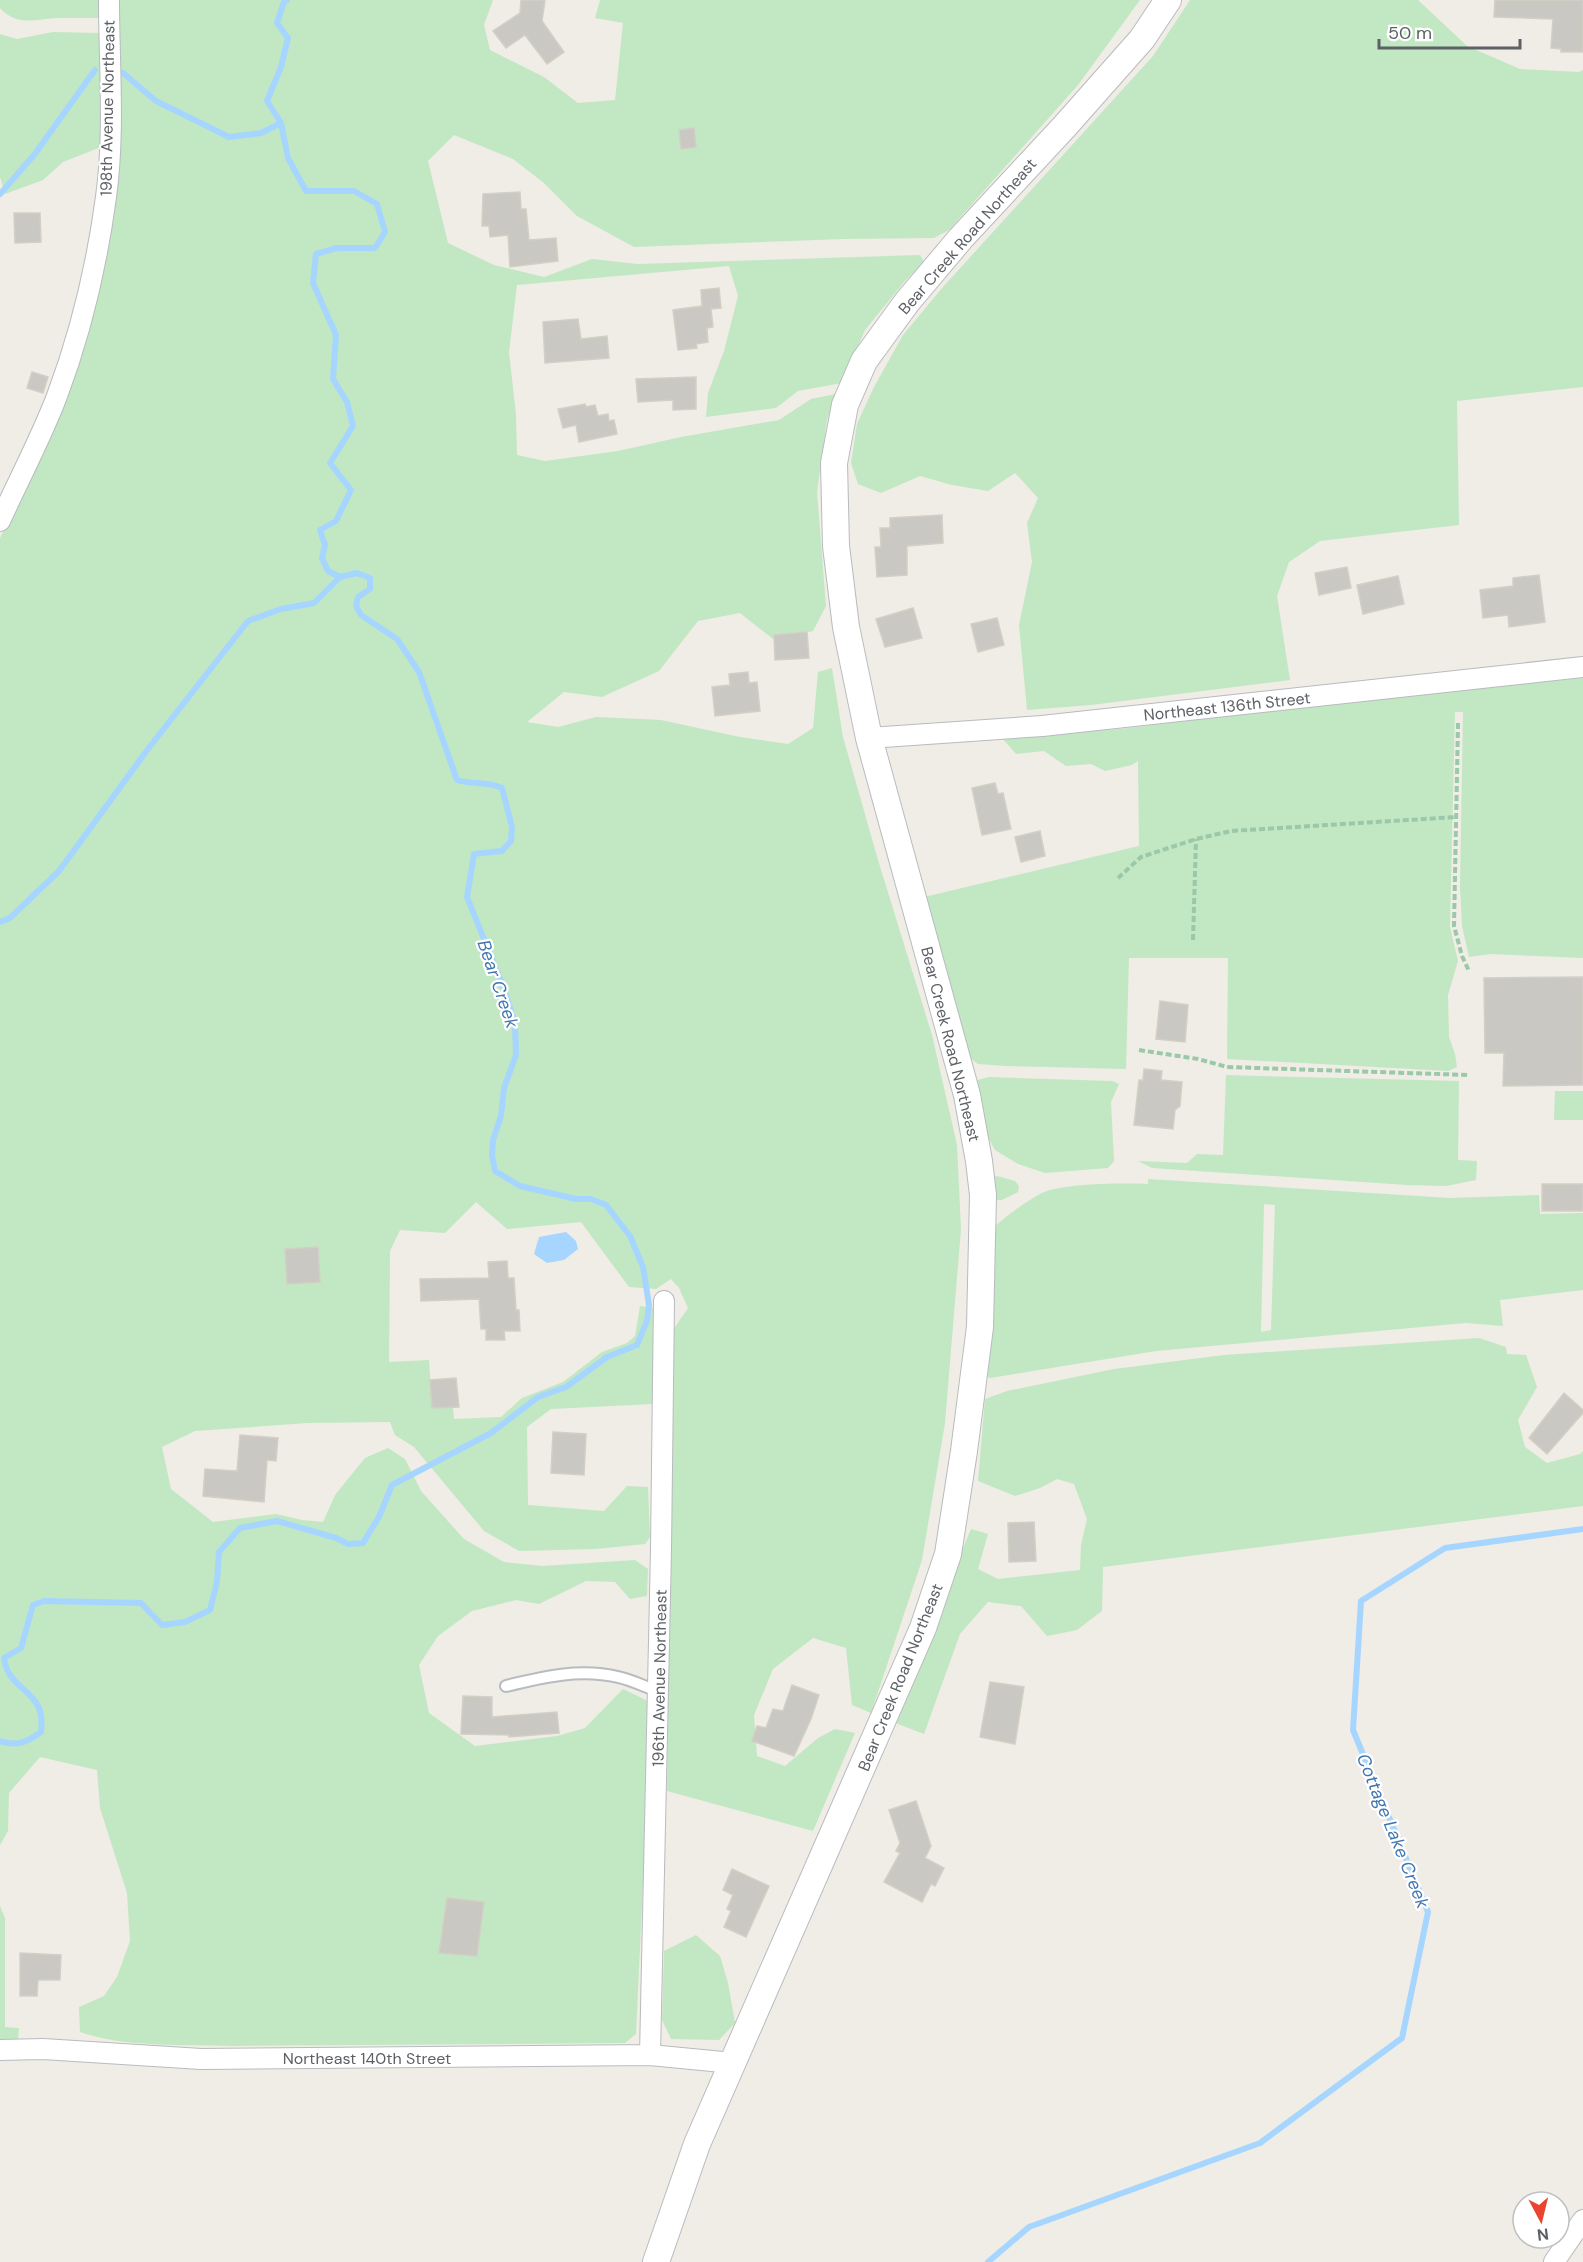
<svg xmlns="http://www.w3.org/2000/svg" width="1583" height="2262" font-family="'DM Sans',sans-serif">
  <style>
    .green { fill: #c2e7c3; fill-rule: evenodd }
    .water { fill: #a6d6ff }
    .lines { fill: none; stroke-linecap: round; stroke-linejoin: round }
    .stream { stroke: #a6d6ff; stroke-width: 6 }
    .building { fill: #cac8c3; stroke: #d4cfc4; stroke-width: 1.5 }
    .service-casing { stroke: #b8bbbf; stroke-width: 14 }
    .minor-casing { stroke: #b8bbbf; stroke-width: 22 }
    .tertiary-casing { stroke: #b8bbbf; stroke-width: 28 }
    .path { stroke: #9bc8a9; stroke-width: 4; stroke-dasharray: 6 3; stroke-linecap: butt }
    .service { stroke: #fff; stroke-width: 10 }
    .minor { stroke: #fff; stroke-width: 20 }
    .tertiary { stroke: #fff; stroke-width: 26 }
    .labels { text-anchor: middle; stroke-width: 4.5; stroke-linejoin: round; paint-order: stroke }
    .street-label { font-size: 16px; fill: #5d6166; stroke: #fff }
    .water-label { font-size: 18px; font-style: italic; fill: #4276b2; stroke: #fff }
  </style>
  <rect width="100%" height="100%" fill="#efede5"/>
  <!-- green -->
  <path class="green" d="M 0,0 L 100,0 L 101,18 C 86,18 72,18 57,18 C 36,19 17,27 0,8 Z
    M 117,0 L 493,0 L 484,25 L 490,50 L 544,77 L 578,103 L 615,100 L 623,23 L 595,18 L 600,0 L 1140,0 L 1078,85 L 949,230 L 934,238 L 843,239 L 634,247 L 577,216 L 544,183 L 513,159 L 454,135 L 428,161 L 448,243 L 494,265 L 544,277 L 592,259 L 637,264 L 920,255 L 924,262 L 905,281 L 865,330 L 842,383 L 798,391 L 776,408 L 706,417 L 708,393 L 724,351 L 738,296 L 729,266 L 517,285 L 509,352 L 516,415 L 517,455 L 545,461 L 618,451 L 681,437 L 779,420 L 811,399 L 836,394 L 827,420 L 817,492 L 826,606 L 813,631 L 773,639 L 740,613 L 698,621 L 659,671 L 602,697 L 564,692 L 527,722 L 558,727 L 596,717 L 661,720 L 740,737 L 788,744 L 813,728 L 818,672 L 832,668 L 843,737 L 878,860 L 932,1035 L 957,1145 L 961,1229 L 945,1423 L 922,1560 L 871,1713 L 852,1705 L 846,1648 L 813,1638 L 773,1669 L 754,1715 L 757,1756 L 785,1766 L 818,1738 L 835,1729 L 855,1733 L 813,1831 L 667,1791 L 673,1330 L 688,1308 L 679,1288 L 671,1279 L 656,1289 L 629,1287 L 581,1222 L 507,1229 L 476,1202 L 445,1233 L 400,1230 L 390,1251 L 389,1362 L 429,1360 L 432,1407 L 453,1407 L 454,1419 L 501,1417 L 522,1398 L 563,1382 L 602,1352 L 627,1343 L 635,1336 L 640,1306 L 657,1308 L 653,1404 L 551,1409 L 527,1427 L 528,1505 L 604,1511 L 627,1486 L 648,1487 L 650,1537 L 645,1544 L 596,1549 L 519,1551 L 484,1531 L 414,1447 L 395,1435 L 390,1422 L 307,1423 L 195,1431 L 162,1447 L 171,1489 L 213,1522 L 276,1514 L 302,1520 L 323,1522 L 335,1495 L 365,1458 L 388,1448 L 405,1459 L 421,1491 L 464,1539 L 504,1562 L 542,1566 L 635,1560 L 648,1569 L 647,1596 L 630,1599 L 615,1582 L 586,1581 L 539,1604 L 516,1600 L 472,1611 L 438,1636 L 419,1665 L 429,1713 L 475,1746 L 557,1736 L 585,1728 L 623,1689 L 648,1701 L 645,1838 L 636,2034 L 625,2043 L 232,2046 C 187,2045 121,2047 80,2032 L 79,2007 L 104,1996 L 117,1977 L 130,1941 L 127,1893 L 100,1808 L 97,1770 L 40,1757 L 9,1793 L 8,1831 L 0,1845 L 0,538 L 60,416 L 91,323 L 111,232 L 118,162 ZM 318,1248 L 320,1282 L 287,1284 L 285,1249 Z
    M 1190,0 L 1418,0 L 1467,46 L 1520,69 L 1579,72 L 1583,70 L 1583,387 L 1457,401 L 1459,525 L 1320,541 L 1289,562 L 1277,596 L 1290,680 L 1091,705 L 1027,710 L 1019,625 L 1032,562 L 1027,523 L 1038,498 L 1015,473 L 988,491 L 952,485 L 920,476 L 881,493 L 858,484 L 851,463 L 857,424 L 874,387 L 903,335 L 943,287 L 1153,56 Z
    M 53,32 L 101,33 L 101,147 L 63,162 L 43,180 L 5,194 L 0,177 L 0,34 L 17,39 Z
    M 1583,678 L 1583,958 L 1491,954 L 1469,957 L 1462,926 L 1460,886 L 1463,712 L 1455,712 L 1450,927 L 1458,961 L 1448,995 L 1449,1037 L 1455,1054 L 1457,1067 L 1448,1071 L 1227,1059 L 1228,958 L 1129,958 L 1126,1069 L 1005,1066 L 978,1064 L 970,1058 L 924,897 L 1139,846 L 1138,761 L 1132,765 L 1105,771 L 1091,764 L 1066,766 L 1044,751 L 1016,754 L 1002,738 L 1120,729 L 1344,701 Z
    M 1226,1075 L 1459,1081 L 1458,1160 L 1477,1161 L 1476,1180 L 1446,1186 L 1407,1185 L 1152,1168 L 1138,1161 L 1187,1163 L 1197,1154 L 1223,1155 Z
    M 989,1077 L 1112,1081 L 1119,1084 L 1111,1102 L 1114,1161 L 1108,1168 L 1045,1173 L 1018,1164 L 995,1150 L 984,1130 L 974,1081 Z
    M 1555,1091 L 1583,1091 L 1583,1120 L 1554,1120 Z
    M 997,1176 L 1015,1181 L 1019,1186 L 1018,1192 L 1002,1200 L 995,1200 L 990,1178 Z
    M 1148,1179 L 1450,1198 L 1539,1195 L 1540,1214 L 1583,1213 L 1583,1290 L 1500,1300 L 1503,1326 L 1466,1323 L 1156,1351 L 990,1378 L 982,1374 L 994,1227 C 1008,1215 1024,1203 1040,1194 C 1060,1183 1124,1183 1148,1184 ZM 1264,1204 L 1275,1205 L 1271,1330 L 1261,1332 Z
    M 1479,1338 L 1506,1347 L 1507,1354 L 1526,1355 L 1537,1387 L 1518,1420 L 1525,1447 L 1547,1463 L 1580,1454 L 1583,1451 L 1583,1506 L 1103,1567 L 1102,1611 L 1077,1630 L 1047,1636 L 1021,1606 L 988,1602 L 960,1634 L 924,1734 L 890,1721 L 971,1529 L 988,1534 L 978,1569 L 998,1579 L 1080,1570 L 1081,1545 L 1087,1519 L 1074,1484 L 1057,1479 L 1040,1488 L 1015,1496 L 978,1481 L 985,1399 L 1007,1391 L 1114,1369 L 1224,1355 Z
    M 0,1906 L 5,1918 L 5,2027 L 19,2028 L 18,2040 L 0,2041 Z
    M 696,1935 L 720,1956 L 728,1983 L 735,2023 L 719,2040 L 671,2039 L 662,2020 L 664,1951 Z"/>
  <!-- water -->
  <path class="water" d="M 566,1232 L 576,1241 L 578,1249 L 564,1260 L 547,1263 L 534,1254 L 539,1237 Z"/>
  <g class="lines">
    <!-- stream -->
    <path class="stream" d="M 123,73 L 156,101 L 229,137 L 261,133 L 281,123
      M 0,194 L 34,155 L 95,70
      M 0,922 L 10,918 L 59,871 L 148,749 L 248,621 L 281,609 L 314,603 L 340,577
      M 0,1741 C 17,1747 27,1742 41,1732 C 47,1688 8,1693 4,1658 L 21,1648 L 33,1605 L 44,1601 L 141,1603 L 162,1625 L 185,1622 L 210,1610 L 217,1582 L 219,1552 L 240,1528 L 277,1521 L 336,1538 L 348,1544 L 363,1543 L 379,1517 L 392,1485 L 491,1433 L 538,1397 L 566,1387 L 607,1357 L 637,1345 L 647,1321 L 649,1305 L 643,1267 L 630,1236 L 606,1205 L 591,1199 L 576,1199 L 520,1186 L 495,1171 L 492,1155 L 493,1140 L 501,1116 L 504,1088 L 516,1055 L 515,1024 L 503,986 L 467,897 L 474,854 L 502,851 L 511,841 L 512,827 L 502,788 C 487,781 472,785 457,780 L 419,672 L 397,639 L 361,615 L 356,606 L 358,597 L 370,589 L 370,578 L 357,573 L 340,577 L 328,571 L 322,558 L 325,545 L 320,530 L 336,521 L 351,490 L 330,463 L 353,426 L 347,402 L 333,379 L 336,335 L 313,283 L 316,254 L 337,248 L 375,248 L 385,232 L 377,204 L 354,191 L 306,191 L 288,158 L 281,123 L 267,101 L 281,67 L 288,38 L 277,23 L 284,2 L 287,0
      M 988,2262 L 1029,2227 L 1260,2143 L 1402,2038 L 1428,1912 L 1353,1730 L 1361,1601 L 1445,1548 L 1583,1529"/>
  </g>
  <!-- building -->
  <path class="building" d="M 521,0 L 545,0 L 542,21 L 564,52 L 547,64 L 525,35 L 506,48 L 493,31 L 520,13 Z
    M 1495,0 L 1583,0 L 1583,52 L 1561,52 L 1561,49 L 1551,48 L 1553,19 L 1494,17 Z
    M 694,128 L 696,147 L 681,149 L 679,130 Z
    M 520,192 L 521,209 L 526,209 L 529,240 L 556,238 L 558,261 L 510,267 L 508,235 L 490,237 L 489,226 L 482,226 L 483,194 Z
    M 14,213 L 40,213 L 41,242 L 15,243 Z
    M 719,288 L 721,308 L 711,309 L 713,327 L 707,328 L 708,342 L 696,344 L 697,348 L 678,350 L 673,310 L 702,306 L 701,290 Z
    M 578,319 L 581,339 L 607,336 L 609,358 L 545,363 L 543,322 Z
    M 32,372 L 48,377 L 43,393 L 27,388 Z
    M 696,377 L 696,409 L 673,410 L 673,400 L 638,402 L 636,379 Z
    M 585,404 L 586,407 L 595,405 L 598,416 L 608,414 L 609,421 L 614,420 L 617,434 L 579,442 L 576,425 L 563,428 L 558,409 Z
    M 942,515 L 943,543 L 907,546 L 907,575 L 877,577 L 875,547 L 881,547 L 880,528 L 890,528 L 890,518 Z
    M 1347,567 L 1351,588 L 1319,595 L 1315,573 Z
    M 1539,575 L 1545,622 L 1509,627 L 1508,615 L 1483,618 L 1480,590 L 1513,586 L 1513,578 Z
    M 1398,576 L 1404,604 L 1363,614 L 1357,585 Z
    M 913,608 L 922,638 L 885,647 L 876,619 Z
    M 997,618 L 1004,645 L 978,652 L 971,624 Z
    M 807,632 L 809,658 L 775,660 L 774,635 Z
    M 748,672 L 749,683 L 757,682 L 760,711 L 715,716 L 712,687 L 730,685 L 729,674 Z
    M 995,783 L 998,794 L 1003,793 L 1011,829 L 982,835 L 972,788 Z
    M 1040,831 L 1045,856 L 1021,862 L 1015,837 Z
    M 1583,977 L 1583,1085 L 1503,1086 L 1504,1053 L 1485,1053 L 1484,978 Z
    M 1160,1001 L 1188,1005 L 1185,1042 L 1156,1039 Z
    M 1144,1069 L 1162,1071 L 1161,1080 L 1182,1082 L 1180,1106 L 1175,1110 L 1173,1129 L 1134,1125 L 1139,1080 L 1143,1080 Z
    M 1542,1184 L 1583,1184 L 1583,1211 L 1542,1211 Z
    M 318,1247 L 320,1282 L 287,1284 L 285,1249 Z
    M 507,1261 L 508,1278 L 514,1278 L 516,1310 L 519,1310 L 520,1331 L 504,1331 L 505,1340 L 486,1340 L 486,1329 L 481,1329 L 479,1299 L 421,1301 L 420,1279 L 489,1278 L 488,1262 Z
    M 456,1378 L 459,1407 L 432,1408 L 430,1380 Z
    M 1564,1393 L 1583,1410 L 1583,1413 L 1547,1454 L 1529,1438 Z
    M 553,1432 L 586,1434 L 584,1475 L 551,1473 Z
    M 240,1435 L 278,1438 L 276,1461 L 267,1460 L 264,1502 L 203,1496 L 205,1469 L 237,1471 Z
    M 1034,1522 L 1036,1561 L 1009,1562 L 1008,1523 Z
    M 990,1682 L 1024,1687 L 1015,1744 L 980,1737 Z
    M 792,1685 L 819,1695 L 811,1719 L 794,1756 L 752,1741 L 757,1726 L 766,1728 L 773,1709 L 783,1711 Z
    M 463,1696 L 492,1697 L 492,1717 L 557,1712 L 559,1733 L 509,1737 L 509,1735 L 461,1734 Z
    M 916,1801 L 931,1846 L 925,1858 L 944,1868 L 935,1886 L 931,1884 L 922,1902 L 884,1882 L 900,1853 L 896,1851 L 900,1843 L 889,1810 Z
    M 732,1869 L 769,1886 L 746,1937 L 724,1927 L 731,1911 L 727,1909 L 733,1895 L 723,1890 Z
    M 447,1898 L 484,1902 L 477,1956 L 439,1953 Z
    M 20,1953 L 61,1955 L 60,1980 L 38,1980 L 37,1996 L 20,1996 Z"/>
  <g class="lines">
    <!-- service casing -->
    <g class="service-casing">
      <path id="service" d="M 506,1686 C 543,1677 580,1668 618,1677 C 632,1680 645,1687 658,1691"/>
    </g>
    <!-- minor casing -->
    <g class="minor-casing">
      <path id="minor" d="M 0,521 C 19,479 41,438 57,396 C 81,332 97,264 106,197 C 115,132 109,65 109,0
        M 869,738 L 1042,726 L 1583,667
        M 0,2050 L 43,2049 L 201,2059 L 650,2055 L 733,2063
        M 650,2055 L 661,1549 L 664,1301
        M 1554,2262 L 1583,2220"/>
    </g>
    <!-- tertiary casing -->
    <g class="tertiary-casing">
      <path id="tertiary" d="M 656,2262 L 697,2144 L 923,1628 L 948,1554 L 964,1451 L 980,1327 L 983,1195 L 979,1161 L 967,1095 L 869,738 L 846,627 L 836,546 L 834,463 L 845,405 L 864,361 L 907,302 L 961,238 L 1065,126 L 1142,39 L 1168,0"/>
    </g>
    <!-- path -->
    <path class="path" d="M 1458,723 L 1454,926 L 1462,956 L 1469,971
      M 1118,878 L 1141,857 L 1196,839 L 1231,831 L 1456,817
      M 1193,940 L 1196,839
      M 1139,1050 L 1198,1059 L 1227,1067 L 1468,1075"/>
    <!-- service -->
    <use href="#service" class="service"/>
    <!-- minor -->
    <use href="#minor" class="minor"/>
    <!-- tertiary -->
    <use href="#tertiary" class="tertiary"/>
  </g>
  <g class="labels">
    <!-- street labels -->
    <g class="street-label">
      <text transform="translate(107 108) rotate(-89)" y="6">198th Avenue Northeast</text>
      <text transform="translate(967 236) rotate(-49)" y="6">Bear Creek Road Northeast</text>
      <text transform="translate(1227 706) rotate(-6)" y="6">Northeast 136th Street</text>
      <text transform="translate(951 1044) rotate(76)" y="6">Bear Creek Road Northeast</text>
      <text transform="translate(900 1677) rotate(-68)" y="6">Bear Creek Road Northeast</text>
      <text transform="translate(659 1678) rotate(-89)" y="6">196th Avenue Northeast</text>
      <text x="367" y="2064">Northeast 140th Street</text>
    </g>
    <!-- water labels -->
    <g class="water-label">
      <text transform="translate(498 984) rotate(71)" y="6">Bear Creek</text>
      <text transform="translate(1393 1831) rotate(68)" y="6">Cottage Lake Creek</text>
    </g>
  </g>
  <!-- north arrow -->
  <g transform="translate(1541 2220) rotate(173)"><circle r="28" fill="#ffffff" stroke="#bec0c2" stroke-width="1.5"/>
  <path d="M0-4.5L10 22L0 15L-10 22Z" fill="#ea4431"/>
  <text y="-9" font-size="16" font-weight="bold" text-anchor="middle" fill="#5d6166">N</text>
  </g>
  <!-- scale -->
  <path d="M1379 39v9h141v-9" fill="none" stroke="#5d6166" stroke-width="3"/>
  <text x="1388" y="39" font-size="18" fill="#5d6166" stroke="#ffffff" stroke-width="4.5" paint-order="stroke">50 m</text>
</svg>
